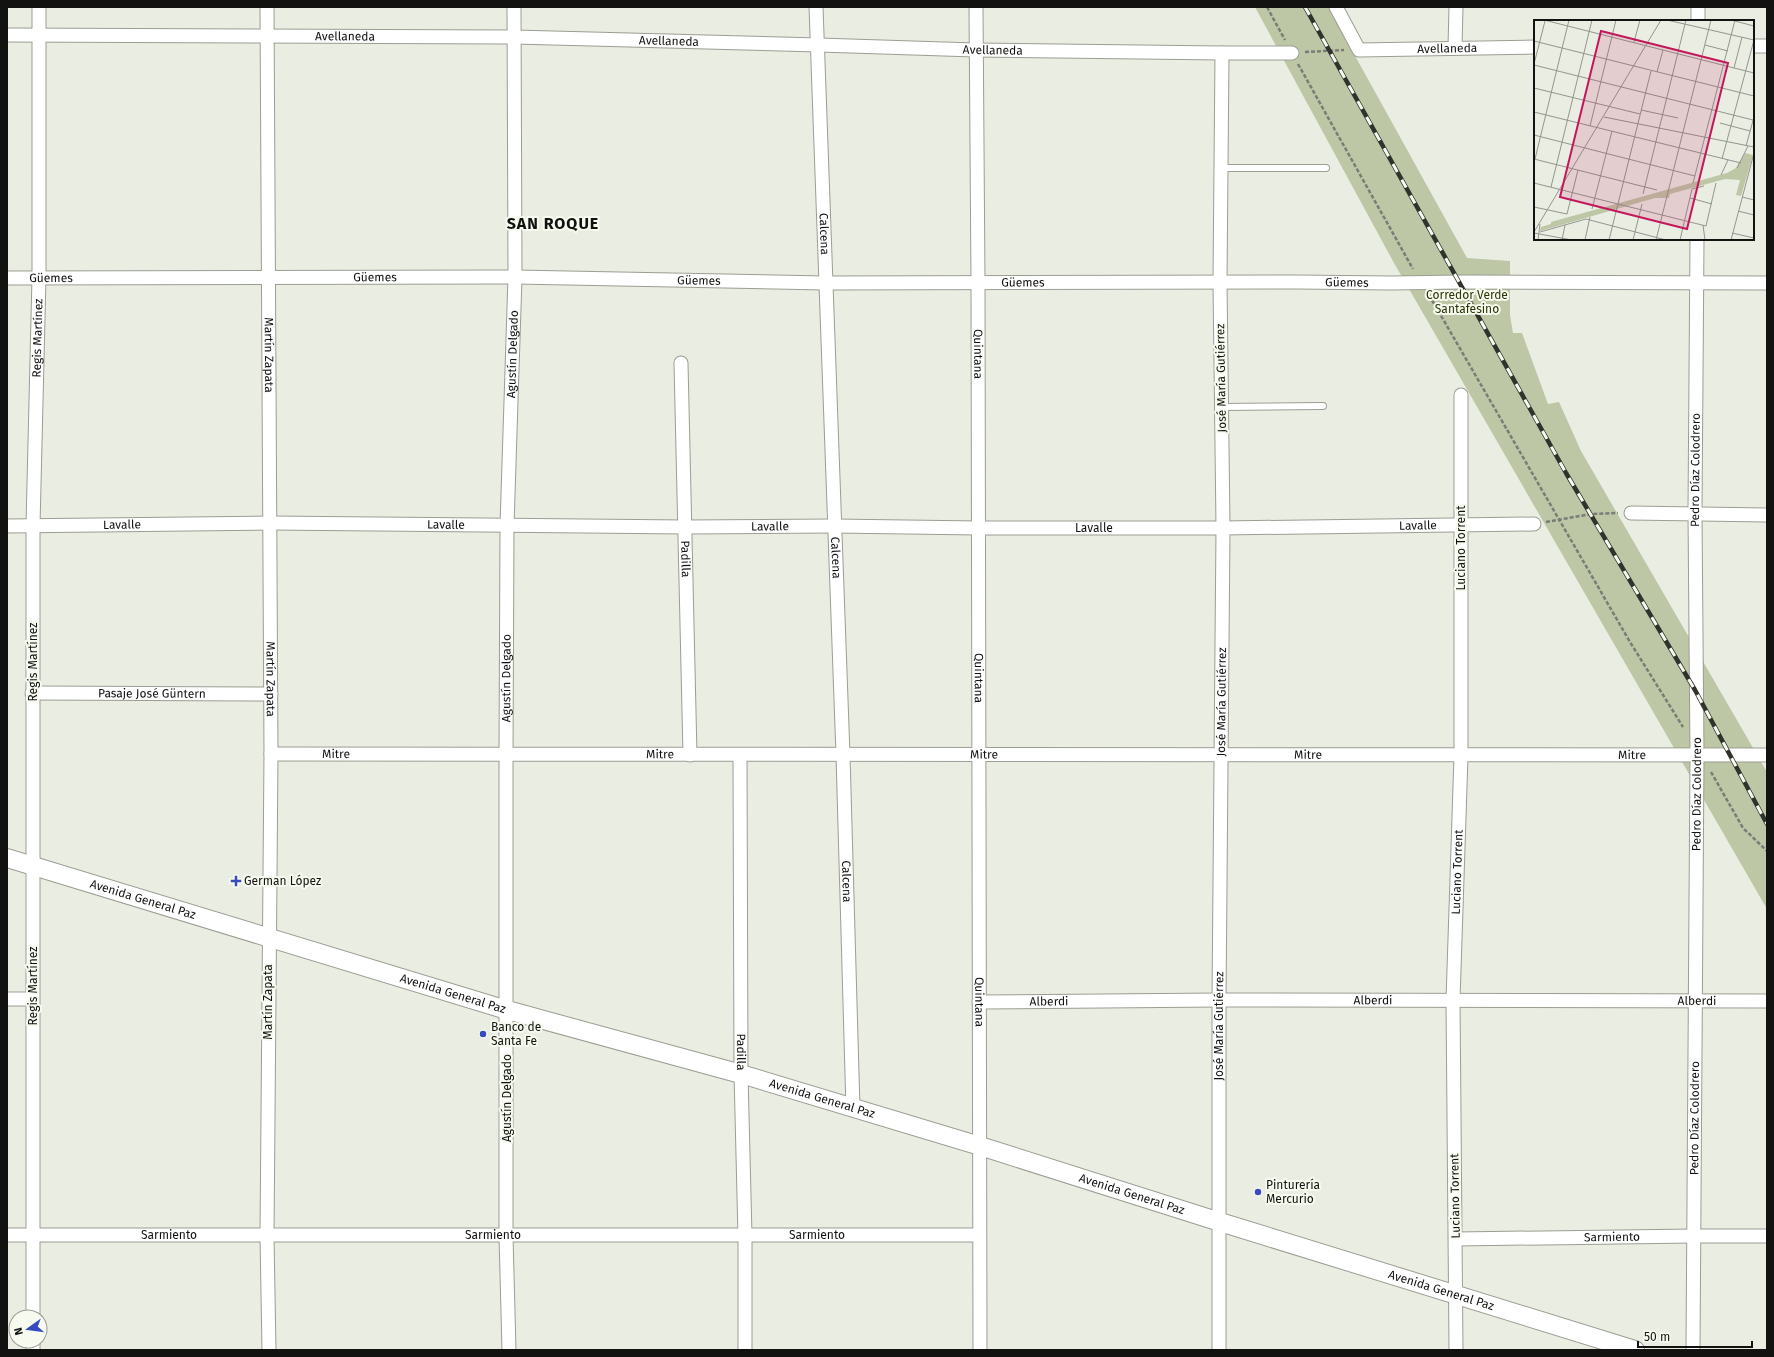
<svg xmlns="http://www.w3.org/2000/svg" width="1774" height="1357" font-family="'Fira Sans',sans-serif">
  <style>
    .green { fill: #bdc6a5 }
    .lines { fill: none; stroke-linecap: round; stroke-linejoin: round }
    .lane-casing { stroke: #9b9e93; stroke-width: 8 }
    .street-casing { stroke: #9b9e93; stroke-width: 15 }
    .secondary-casing { stroke: #9b9e93; stroke-width: 20 }
    .path { stroke: #7a7d76; stroke-width: 2.5; stroke-dasharray: 4 2; stroke-linecap: butt }
    .lane { stroke: #fff; stroke-width: 6 }
    .street { stroke: #fff; stroke-width: 13 }
    .secondary { stroke: #fff; stroke-width: 18 }
    .rail-casing { stroke: #30322d; stroke-width: 4.5 }
    .rail { stroke: #f7faef; stroke-width: 3; stroke-dasharray: 9; stroke-linecap: butt }
    .poi-dot { fill: #374bbe; stroke: #f7faef; stroke-width: 1.5 }
    .labels { text-anchor: middle; stroke-width: 4; stroke-linejoin: round; paint-order: stroke }
    .street-label { font-size: 12px; fill: #121310; stroke: #f7faef }
    .park-label { font-size: 12px; fill: #2c3506; stroke: #f7faef }
    .poi-label { font-size: 12px; fill: #121310; stroke: #f7faef; text-anchor: start }
    .district-label { font-size: 16px; font-weight: bold; letter-spacing: 1px; fill: #121310; stroke: #f7faef }
    .inset-road { fill: none; stroke: #93968e; stroke-width: 1 }
    .view { fill: #c2185b; fill-opacity: 0.15; stroke: #c2185b; stroke-width: 2 }
    .inset-edge { fill: none; stroke: #121310; stroke-width: 2 }
  </style>
  <rect width="100%" height="100%" fill="#e9ede2"/>
  <!-- green -->
  <path class="green" d="M 1255,7 L 1328,7 L 1467,258 L 1510,261 L 1510,315 L 1513,333 L 1522,333 L 1548,404 L 1559,402 L 1581,451 L 1767,772 L 1767,909 L 1394,263 Z"/>
  <g class="lines">
    <!-- lane casing -->
    <g class="lane-casing">
      <path id="lane" d="M 1221,168 L 1326,168
        M 1222,407 L 1323,406"/>
    </g>
    <!-- street casing -->
    <g class="street-casing">
      <g id="street">
        <path id="s1" d="M 267,7 L 271,754 L 267,1236 L 269,1350"/>
        <path id="s2" d="M 816,7 L 843,755 L 853,1109"/>
        <path id="s3" d="M 976,7 L 978,282 L 980,1350"/>
        <path id="s4" d="M 1336,7 L 1359,50 L 1535,47"/>
        <path d="M 1698,21 L 1698,7"/>
        <path id="s5" d="M 7,35 L 514,37 L 819,45 L 975,50 L 1222,53 L 1292,53"/>
        <path d="M 1753,46 L 1767,46"/>
        <path d="M 1455,47 L 1456,7"/>
        <path id="s6" d="M 7,278 L 515,277 L 825,283 L 1296,282 L 1392,283 L 1460,282 L 1767,283"/>
        <path id="s7" d="M 681,363 L 690,755"/>
        <path d="M 1631,513 L 1767,515"/>
        <path id="s8" d="M 7,526 L 270,523 L 686,527 L 834,526 L 979,528 L 1223,528 L 1534,524"/>
        <path id="s9" d="M 32,693 L 271,694"/>
        <path id="s10" d="M 271,754 L 1767,755"/>
        <path id="s11" d="M 740,755 L 741,1074 L 745,1236 L 745,1350"/>
        <path d="M 7,999 L 32,999"/>
        <path id="s12" d="M 979,1002 L 1219,1000 L 1767,1001"/>
        <path id="s13" d="M 7,1235 L 979,1235"/>
        <path id="s14" d="M 1456,1239 L 1694,1236 L 1767,1236"/>
        <path id="s15" d="M 33,1317 L 33,526 L 39,277 L 39,7"/>
        <path d="M 33,1341 L 33,1350"/>
        <path id="s16" d="M 509,1350 L 506,1236 L 506,754 L 507,526 L 515,277 L 514,7"/>
        <path id="s17" d="M 1219,1350 L 1219,1000 L 1223,528 L 1220,282 L 1222,53"/>
        <path id="s18" d="M 1456,1350 L 1453,1000 L 1461,756 L 1461,395"/>
        <path id="s19" d="M 1693,1350 L 1697,756 L 1695,513 L 1697,239"/>
      </g>
    </g>
    <!-- secondary casing -->
    <g class="secondary-casing">
      <g id="secondary">
        <path id="s20" d="M 7,858 L 507,1010 L 741,1074 L 980,1146 L 1220,1222 L 1635,1350"/>
      </g>
    </g>
    <!-- path -->
    <path class="path" d="M 1267,7 L 1285,40
      M 1305,52 L 1344,50
      M 1298,64 L 1413,269
      M 1429,295 L 1630,642 L 1683,727
      M 1546,522 L 1591,514 L 1618,513
      M 1711,772 L 1743,828 L 1767,851"/>
    <!-- lane -->
    <use href="#lane" class="lane"/>
    <!-- street -->
    <use href="#street" class="street"/>
    <!-- secondary -->
    <use href="#secondary" class="secondary"/>
    <!-- rail casing -->
    <g class="rail-casing">
      <path id="rail" d="M 1305,7 L 1566,473 L 1695,690 L 1767,824"/>
    </g>
    <!-- rail -->
    <use href="#rail" class="rail"/>
  </g>
  <!-- markers -->
  <g class="poi-dot">
    <path d="M234 875h4v4h4v4h-4v4h-4v-4h-4v-4h4z"/>
    <circle cx="483" cy="1034" r="4"/>
    <circle cx="1258" cy="1192" r="4"/>
  </g>
  <g class="labels">
    <!-- street labels -->
    <g class="street-label">
      <text dy="4" stroke="none"><textPath href="#s5" startOffset="338">Avellaneda</textPath></text>
      <text dy="4" stroke="none"><textPath href="#s5" startOffset="662">Avellaneda</textPath></text>
      <text dy="4" stroke="none"><textPath href="#s4" startOffset="137">Avellaneda</textPath></text>
      <text dy="4" stroke="none"><textPath href="#s5" startOffset="986">Avellaneda</textPath></text>
      <text dy="4" stroke="none"><textPath href="#s2" startOffset="227">Calcena</textPath></text>
      <text dy="4" stroke="none"><textPath href="#s6" startOffset="44">Güemes</textPath></text>
      <text dy="4" stroke="none"><textPath href="#s6" startOffset="368">Güemes</textPath></text>
      <text dy="4" stroke="none"><textPath href="#s6" startOffset="692">Güemes</textPath></text>
      <text dy="4" stroke="none"><textPath href="#s6" startOffset="1016">Güemes</textPath></text>
      <text dy="4" stroke="none"><textPath href="#s6" startOffset="1340">Güemes</textPath></text>
      <text dy="4" stroke="none"><textPath href="#s15" startOffset="979">Regis Martínez</textPath></text>
      <text dy="4" stroke="none"><textPath href="#s3" startOffset="347">Quintana</textPath></text>
      <text dy="4" stroke="none"><textPath href="#s1" startOffset="348">Martín Zapata</textPath></text>
      <text dy="4" stroke="none"><textPath href="#s16" startOffset="996">Agustín Delgado</textPath></text>
      <text transform="translate(1221 378) rotate(-91)" y="4">José María Gutiérrez</text>
      <text dy="4" stroke="none"><textPath href="#s19" startOffset="880">Pedro Díaz Colodrero</textPath></text>
      <text dy="4" stroke="none"><textPath href="#s8" startOffset="115">Lavalle</textPath></text>
      <text dy="4" stroke="none"><textPath href="#s8" startOffset="439">Lavalle</textPath></text>
      <text dy="4" stroke="none"><textPath href="#s8" startOffset="1411">Lavalle</textPath></text>
      <text dy="4" stroke="none"><textPath href="#s8" startOffset="763">Lavalle</textPath></text>
      <text dy="4" stroke="none"><textPath href="#s8" startOffset="1087">Lavalle</textPath></text>
      <text transform="translate(1461 548) rotate(-90)" y="4">Luciano Torrent</text>
      <text dy="4" stroke="none"><textPath href="#s2" startOffset="551">Calcena</textPath></text>
      <text dy="4" stroke="none"><textPath href="#s7" startOffset="196">Padilla</textPath></text>
      <text transform="translate(33 662) rotate(-90)" y="4">Regis Martínez</text>
      <text dy="4" stroke="none"><textPath href="#s16" startOffset="672">Agustín Delgado</textPath></text>
      <text dy="4" stroke="none"><textPath href="#s3" startOffset="671">Quintana</textPath></text>
      <text dy="4" stroke="none"><textPath href="#s1" startOffset="672">Martín Zapata</textPath></text>
      <text dy="4" stroke="none"><textPath href="#s9" startOffset="120">Pasaje José Güntern</textPath></text>
      <text dy="4" stroke="none"><textPath href="#s17" startOffset="648">José María Gutiérrez</textPath></text>
      <text dy="4" stroke="none"><textPath href="#s10" startOffset="65">Mitre</textPath></text>
      <text dy="4" stroke="none"><textPath href="#s10" startOffset="389">Mitre</textPath></text>
      <text dy="4" stroke="none"><textPath href="#s10" startOffset="713">Mitre</textPath></text>
      <text dy="4" stroke="none"><textPath href="#s10" startOffset="1037">Mitre</textPath></text>
      <text dy="4" stroke="none"><textPath href="#s10" startOffset="1361">Mitre</textPath></text>
      <text dy="4" stroke="none"><textPath href="#s19" startOffset="556">Pedro Díaz Colodrero</textPath></text>
      <text dy="4" stroke="none"><textPath href="#s18" startOffset="478">Luciano Torrent</textPath></text>
      <text dy="4" stroke="none"><textPath href="#s2" startOffset="875">Calcena</textPath></text>
      <text dy="4" stroke="none"><textPath href="#s20" startOffset="142">Avenida General Paz</textPath></text>
      <text transform="translate(33 986) rotate(-90)" y="4">Regis Martínez</text>
      <text dy="4" stroke="none"><textPath href="#s20" startOffset="466">Avenida General Paz</textPath></text>
      <text dy="4" stroke="none"><textPath href="#s12" startOffset="394">Alberdi</textPath></text>
      <text dy="4" stroke="none"><textPath href="#s12" startOffset="718">Alberdi</textPath></text>
      <text transform="translate(268 1002) rotate(-90)" y="4">Martín Zapata</text>
      <text dy="4" stroke="none"><textPath href="#s3" startOffset="995">Quintana</textPath></text>
      <text dy="4" stroke="none"><textPath href="#s12" startOffset="70">Alberdi</textPath></text>
      <text dy="4" stroke="none"><textPath href="#s17" startOffset="324">José María Gutiérrez</textPath></text>
      <text dy="4" stroke="none"><textPath href="#s11" startOffset="297">Padilla</textPath></text>
      <text transform="translate(507 1098) rotate(-90)" y="4">Agustín Delgado</text>
      <text dy="4" stroke="none"><textPath href="#s20" startOffset="850">Avenida General Paz</textPath></text>
      <text dy="4" stroke="none"><textPath href="#s19" startOffset="232">Pedro Díaz Colodrero</textPath></text>
      <text dy="4" stroke="none"><textPath href="#s20" startOffset="1174">Avenida General Paz</textPath></text>
      <text transform="translate(1455 1196) rotate(-91)" y="4">Luciano Torrent</text>
      <text dy="4" stroke="none"><textPath href="#s13" startOffset="162">Sarmiento</textPath></text>
      <text dy="4" stroke="none"><textPath href="#s13" startOffset="486">Sarmiento</textPath></text>
      <text dy="4" stroke="none"><textPath href="#s13" startOffset="810">Sarmiento</textPath></text>
      <text dy="4" stroke="none"><textPath href="#s14" startOffset="156">Sarmiento</textPath></text>
      <text dy="4" stroke="none"><textPath href="#s20" startOffset="1498">Avenida General Paz</textPath></text>
    </g>
    <!-- park labels -->
    <g class="park-label">
      <text x="1467" y="299">Corredor Verde<tspan x="1467" dy="14">Santafesino</tspan></text>
    </g>
    <!-- poi labels -->
    <g class="poi-label">
      <text x="244" y="885">German López</text>
      <text x="491" y="1031">Banco de<tspan x="491" dy="14">Santa Fe</tspan></text>
      <text x="1266" y="1189">Pinturería<tspan x="1266" dy="14">Mercurio</tspan></text>
    </g>
    <!-- district labels -->
    <g class="district-label">
      <text x="553" y="229">SAN ROQUE</text>
    </g>
  </g>
  <!-- overview -->
  <g transform="translate(1534 20)">
    <rect width="220" height="220" fill="#e9ede2"/>
    <path d="M 211,133 L 219,135 L 207,176 L 202,175 L 206,160 L 191,159 L 136,174 L 135,178 L 121,178 L 6,211 L 7,207 L 17,204 L 17,202 L 193,153 L 202,148 Z" fill="#bdc6a5"/>
    <path class="inset-road" d="M 10,0 L 220,53M 133,0 L 220,20M 197,0 L 220,6M 0,21 L 220,76M 100,22 L 106,0M 171,25 L 194,31M 0,44 L 11,1M 0,45 L 219,100M 200,48 L 208,17M 123,52 L 129,30M 0,68 L 106,94M 107,90 L 144,98M 0,92 L 207,143M 70,97 L 220,127M 186,103 L 216,111M 56,106 L 82,0M 0,115 L 161,156M 212,126 L 220,97M 0,139 L 123,170M 188,139 L 220,20M 0,143 L 35,0M 203,148 L 214,126M 187,155 L 194,140M 0,163 L 172,206 L 182,163M 159,163 L 201,0M 17,167 L 58,0M 109,174 L 152,0M 208,177 L 220,180M 156,178 L 178,184M 0,187 L 33,194 L 44,150M 58,189 L 78,111M 204,191 L 220,195M 169,205 L 171,220M 0,212 L 127,0M 6,212 L 52,199 L 132,220M 0,213 L 38,220M 198,213 L 220,218M 4,220 L 6,204M 28,220 L 31,205M 51,220 L 56,197M 75,220 L 117,51M 99,220 L 108,184M 122,220 L 177,0M 146,220 L 158,169 L 170,166M 197,220 L 220,133"/>
    <path class="view" d="M 67,11 L 194,43 L 153,209 L 26,177 Z"/>
    <rect width="220" height="220" class="inset-edge"/>
  </g>
  <!-- border -->
  <rect width="1774" height="1357" fill="none" stroke="#121310" stroke-width="16"/>
  <!-- north arrow -->
  <g transform="translate(28 1329) rotate(256)"><circle r="19" fill="#f7faef" stroke="#9b9e96"/>
  <path d="M0-3L7 15L0 10L-7 15Z" fill="#374bbe"/>
  <text y="-6" font-size="11" font-weight="bold" text-anchor="middle" fill="#121310">N</text>
  </g>
  <!-- scale -->
  <path d="M1638 1341v6h114v-6" fill="none" stroke="#121310" stroke-width="2"/>
  <text x="1644" y="1341" font-size="12" fill="#121310" stroke="#f7faef" stroke-width="3" paint-order="stroke">50 m</text>
</svg>
